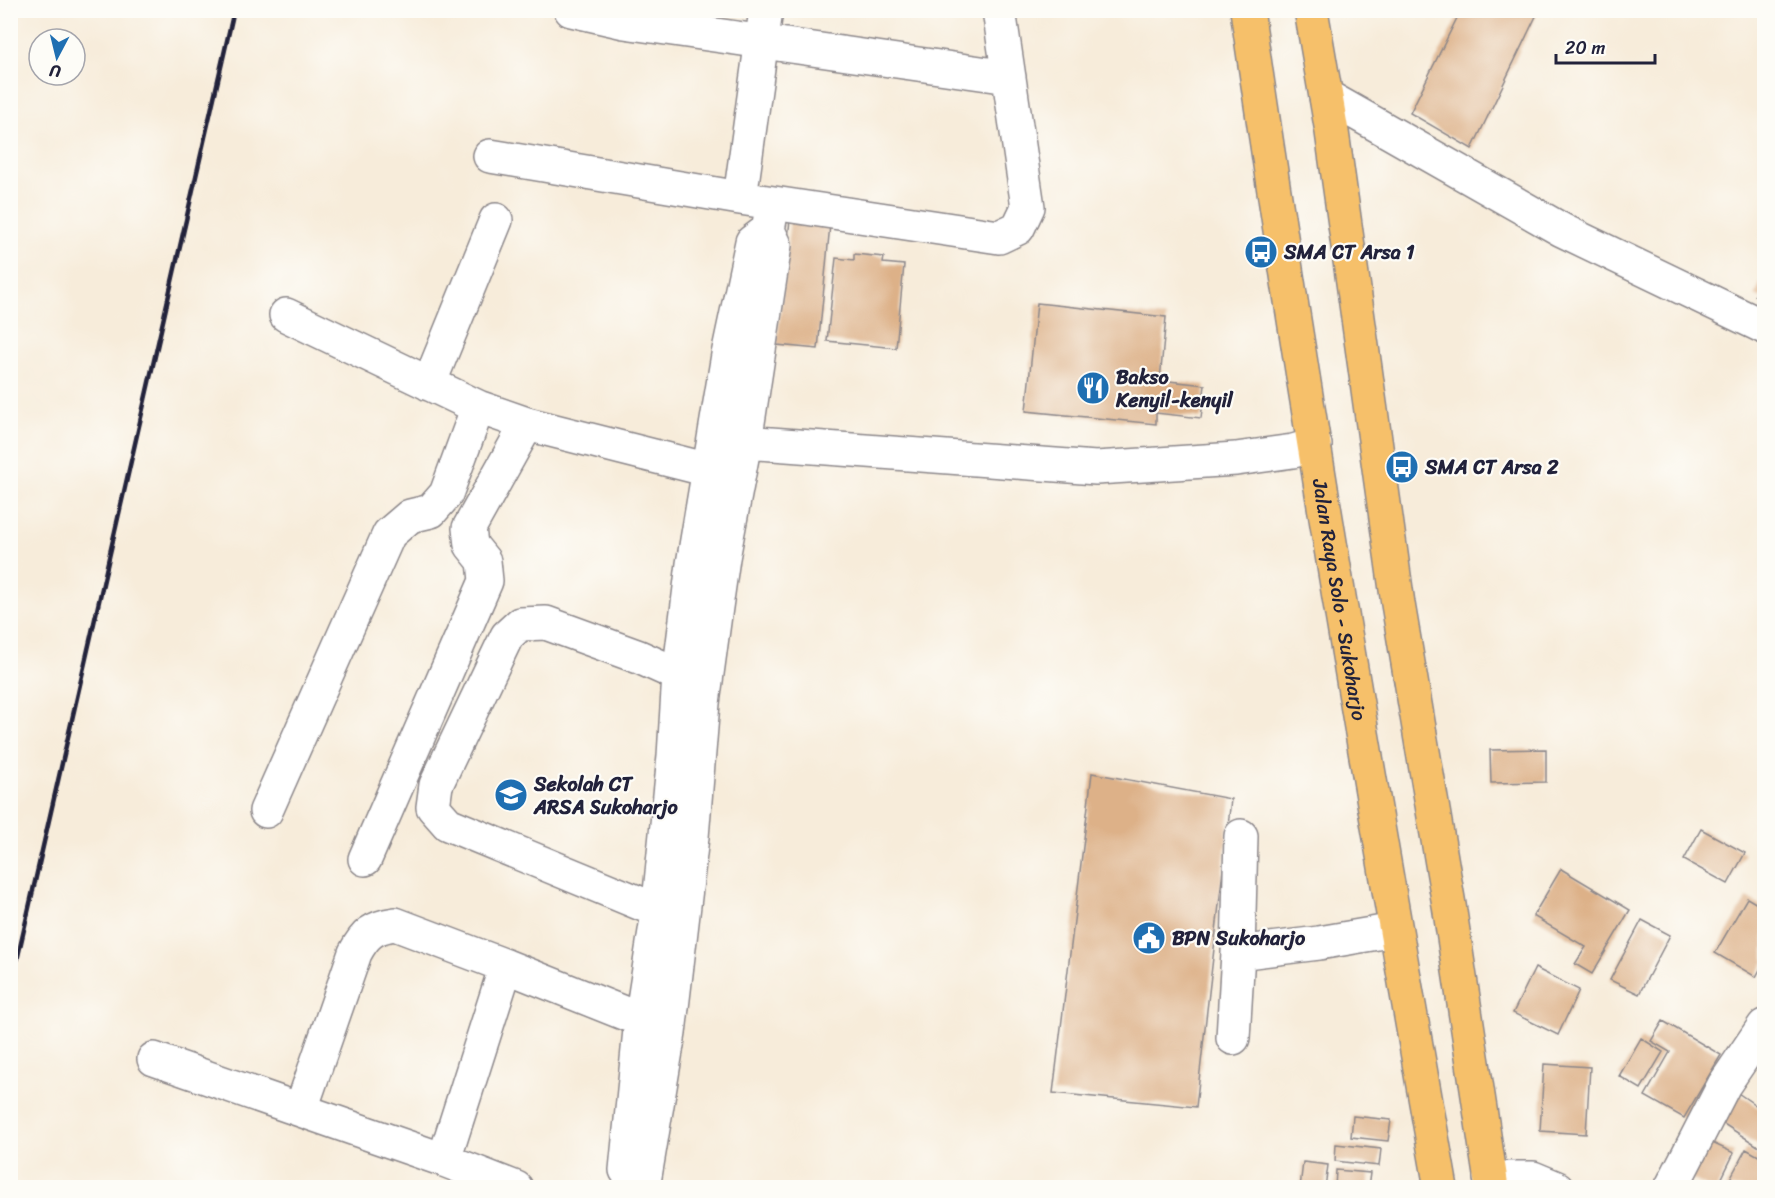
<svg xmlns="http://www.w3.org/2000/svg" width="1775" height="1198" font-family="Sriracha,sans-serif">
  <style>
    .building { fill: #ddb188 }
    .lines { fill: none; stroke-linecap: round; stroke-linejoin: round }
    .minor-casing { stroke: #8c878a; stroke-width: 36 }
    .major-casing { stroke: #8c878a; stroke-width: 36 }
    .minor { stroke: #fff; stroke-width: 33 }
    .major { stroke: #f6c06b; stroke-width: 33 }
    .rail { stroke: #22223b; stroke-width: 4.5 }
    .labels { text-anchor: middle; stroke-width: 4.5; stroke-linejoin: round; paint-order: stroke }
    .poi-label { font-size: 20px; font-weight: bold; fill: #22223b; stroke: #fdfcf7; text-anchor: start }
    .street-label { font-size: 20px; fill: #22223b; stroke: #fdfcf7 }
  </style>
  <rect width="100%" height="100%" fill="#fdfcf7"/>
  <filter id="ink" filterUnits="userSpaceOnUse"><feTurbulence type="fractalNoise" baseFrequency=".0167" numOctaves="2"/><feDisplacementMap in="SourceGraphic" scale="12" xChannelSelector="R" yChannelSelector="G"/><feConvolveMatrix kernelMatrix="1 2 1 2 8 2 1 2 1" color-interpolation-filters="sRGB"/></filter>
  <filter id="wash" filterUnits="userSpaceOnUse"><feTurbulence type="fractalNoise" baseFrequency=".008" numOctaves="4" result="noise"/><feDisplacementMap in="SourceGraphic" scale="24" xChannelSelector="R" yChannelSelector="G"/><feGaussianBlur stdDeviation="1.35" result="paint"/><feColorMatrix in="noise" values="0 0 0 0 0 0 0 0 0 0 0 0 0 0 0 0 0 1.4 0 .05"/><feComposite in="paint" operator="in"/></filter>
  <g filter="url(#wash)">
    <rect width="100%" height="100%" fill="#f7ecda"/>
    <g id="blocks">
      <!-- building -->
      <path class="building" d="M 1461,10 L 1539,10 L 1472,149 L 1410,113 Z
        M 791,210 L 831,214 L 818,349 L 777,345 Z
        M 854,254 L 884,257 L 883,263 L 904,265 L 896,348 L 827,341 L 836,258 L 854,260 Z
        M 1764,275 L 1764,299 L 1755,295 Z
        M 1037,303 L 1166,317 L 1160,380 L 1205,385 L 1201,418 L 1156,413 L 1156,424 L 1026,411 Z
        M 1546,749 L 1546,782 L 1491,783 L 1490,750 Z
        M 1092,773 L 1231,799 L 1196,1107 L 1053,1093 Z
        M 1701,829 L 1745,853 L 1728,884 L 1684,860 Z
        M 1561,869 L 1630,910 L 1592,974 L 1575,964 L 1586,947 L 1533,916 Z
        M 1747,898 L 1764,908 L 1764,962 L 1756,977 L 1715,953 Z
        M 1642,920 L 1670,935 L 1639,994 L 1610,980 Z
        M 1535,968 L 1579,990 L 1558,1035 L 1513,1013 Z
        M 1663,1021 L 1721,1055 L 1684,1118 L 1645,1096 L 1670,1052 L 1651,1041 Z
        M 1641,1038 L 1663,1052 L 1641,1089 L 1619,1076 Z
        M 1544,1064 L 1590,1067 L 1586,1134 L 1540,1131 Z
        M 1732,1089 L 1764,1111 L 1764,1150 L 1713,1117 Z
        M 1353,1116 L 1391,1120 L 1388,1141 L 1351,1137 Z
        M 1708,1141 L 1734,1153 L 1717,1188 L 1710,1188 L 1690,1178 Z
        M 1336,1144 L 1381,1149 L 1379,1166 L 1335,1161 Z
        M 1746,1149 L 1764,1159 L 1764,1188 L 1725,1188 Z
        M 1303,1162 L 1328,1165 L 1325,1188 L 1300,1188 Z
        M 1336,1170 L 1370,1173 L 1368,1188 L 1335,1188 Z"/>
    </g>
  </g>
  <g filter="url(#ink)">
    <use href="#blocks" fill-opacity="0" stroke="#8c878a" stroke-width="1.5"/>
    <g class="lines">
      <!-- minor casing -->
      <g class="minor-casing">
        <path id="minor" d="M 571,10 L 624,22 L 1009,77
          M 1326,96 L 1562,230 L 1764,327
          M 490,156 L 740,198 L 999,237 L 1018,228 L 1028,207 L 999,10
          M 740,198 L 766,10
          M 286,315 L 478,407
          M 429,384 L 496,220
          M 745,442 L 1096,468 L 1236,459 L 1293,451 L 1315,445
          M 266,811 L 389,534 L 410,516 L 431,511 L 446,494 L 478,407 L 527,424 L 709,470
          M 365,859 L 486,581 L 484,561 L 471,545 L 469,528 L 527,424
          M 678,919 L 448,824 L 433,807 L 436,785 L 507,636 L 520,624 L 546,623 L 639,657 L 679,675
          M 1238,953 L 1241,836
          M 1233,1038 L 1238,953 L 1319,943 L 1395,930
          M 154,1059 L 444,1160 L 516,1188
          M 301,1109 L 355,953 C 365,934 373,927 395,924 L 506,966
          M 444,1160 L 506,966 L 641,1020 L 661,1029
          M 626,1170 L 641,1020 L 658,912 L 674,756 L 679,675 L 693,564 L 728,355 L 752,242 L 768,230
          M 1490,1178 L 1533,1178 L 1557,1188
          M 643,1188 L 669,1033 L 692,837 L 703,703 L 716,607 L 723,558 L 745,442 L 775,245 L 768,230 L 770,219
          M 1671,1188 L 1724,1085 L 1764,1026"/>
      </g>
      <!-- major casing -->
      <g class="major-casing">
        <g id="major">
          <path id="s1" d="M 1247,10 C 1304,404 1372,796 1441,1188"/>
          <path d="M 1311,10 L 1332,132 L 1398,604 L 1449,905 L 1492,1188"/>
        </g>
      </g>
      <!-- minor -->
      <use href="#minor" class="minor"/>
      <!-- major -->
      <use href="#major" class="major"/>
      <!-- rail -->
      <path class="rail" d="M 10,991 L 234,10"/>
    </g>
  </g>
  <!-- icons -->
  <defs>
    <g id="bus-disc" transform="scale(1.725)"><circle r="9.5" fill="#1f6fb2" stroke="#fdfcf7"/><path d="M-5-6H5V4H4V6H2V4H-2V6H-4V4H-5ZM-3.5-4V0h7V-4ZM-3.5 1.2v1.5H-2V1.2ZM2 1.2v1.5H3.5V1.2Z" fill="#fff"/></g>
    <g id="restaurant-disc" transform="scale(1.725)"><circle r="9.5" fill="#1f6fb2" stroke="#fdfcf7"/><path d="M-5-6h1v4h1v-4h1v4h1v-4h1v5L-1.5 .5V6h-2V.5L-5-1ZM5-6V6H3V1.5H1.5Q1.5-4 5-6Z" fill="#fff"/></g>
    <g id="school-disc" transform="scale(1.725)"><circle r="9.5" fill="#1f6fb2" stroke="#fdfcf7"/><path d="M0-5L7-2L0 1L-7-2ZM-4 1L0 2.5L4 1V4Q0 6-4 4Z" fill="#fff"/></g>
    <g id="civic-disc" transform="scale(1.725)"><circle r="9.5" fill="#1f6fb2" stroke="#fdfcf7"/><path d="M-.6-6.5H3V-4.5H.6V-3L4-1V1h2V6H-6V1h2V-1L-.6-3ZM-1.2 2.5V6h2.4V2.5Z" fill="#fff"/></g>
  </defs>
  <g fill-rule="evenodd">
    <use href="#bus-disc" x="1261" y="252"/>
    <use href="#restaurant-disc" x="1093" y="388"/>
    <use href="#bus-disc" x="1402" y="467"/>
    <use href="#school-disc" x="511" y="795"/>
    <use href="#civic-disc" x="1149" y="938"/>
  </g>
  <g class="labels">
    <!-- poi labels -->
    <g class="poi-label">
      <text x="1284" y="259">SMA CT Arsa 1</text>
      <text x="1116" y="384">Bakso<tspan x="1116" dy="23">Kenyil-kenyil</tspan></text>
      <text x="1425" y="474">SMA CT Arsa 2</text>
      <text x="534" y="791">Sekolah CT<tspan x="534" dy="23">ARSA Sukoharjo</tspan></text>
      <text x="1172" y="945">BPN Sukoharjo</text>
    </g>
    <!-- street labels -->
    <g class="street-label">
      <text dy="7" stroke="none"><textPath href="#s1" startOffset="597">Jalan Raya Solo - Sukoharjo</textPath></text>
    </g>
  </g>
  <!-- margin -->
  <rect width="1775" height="1198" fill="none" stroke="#fdfcf7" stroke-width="36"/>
  <!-- north arrow -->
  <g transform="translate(57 57) rotate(187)"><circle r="28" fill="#fdfcf7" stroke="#a5a5ac" stroke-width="1.5"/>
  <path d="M0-4.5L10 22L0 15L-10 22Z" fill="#1f6fb2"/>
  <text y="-9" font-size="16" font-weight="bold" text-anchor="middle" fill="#22223b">U</text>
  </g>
  <!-- scale -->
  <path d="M1556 54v9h99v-9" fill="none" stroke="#22223b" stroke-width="3"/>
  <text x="1565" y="54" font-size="18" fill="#22223b" stroke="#fdfcf7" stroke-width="4.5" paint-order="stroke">20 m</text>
</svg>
